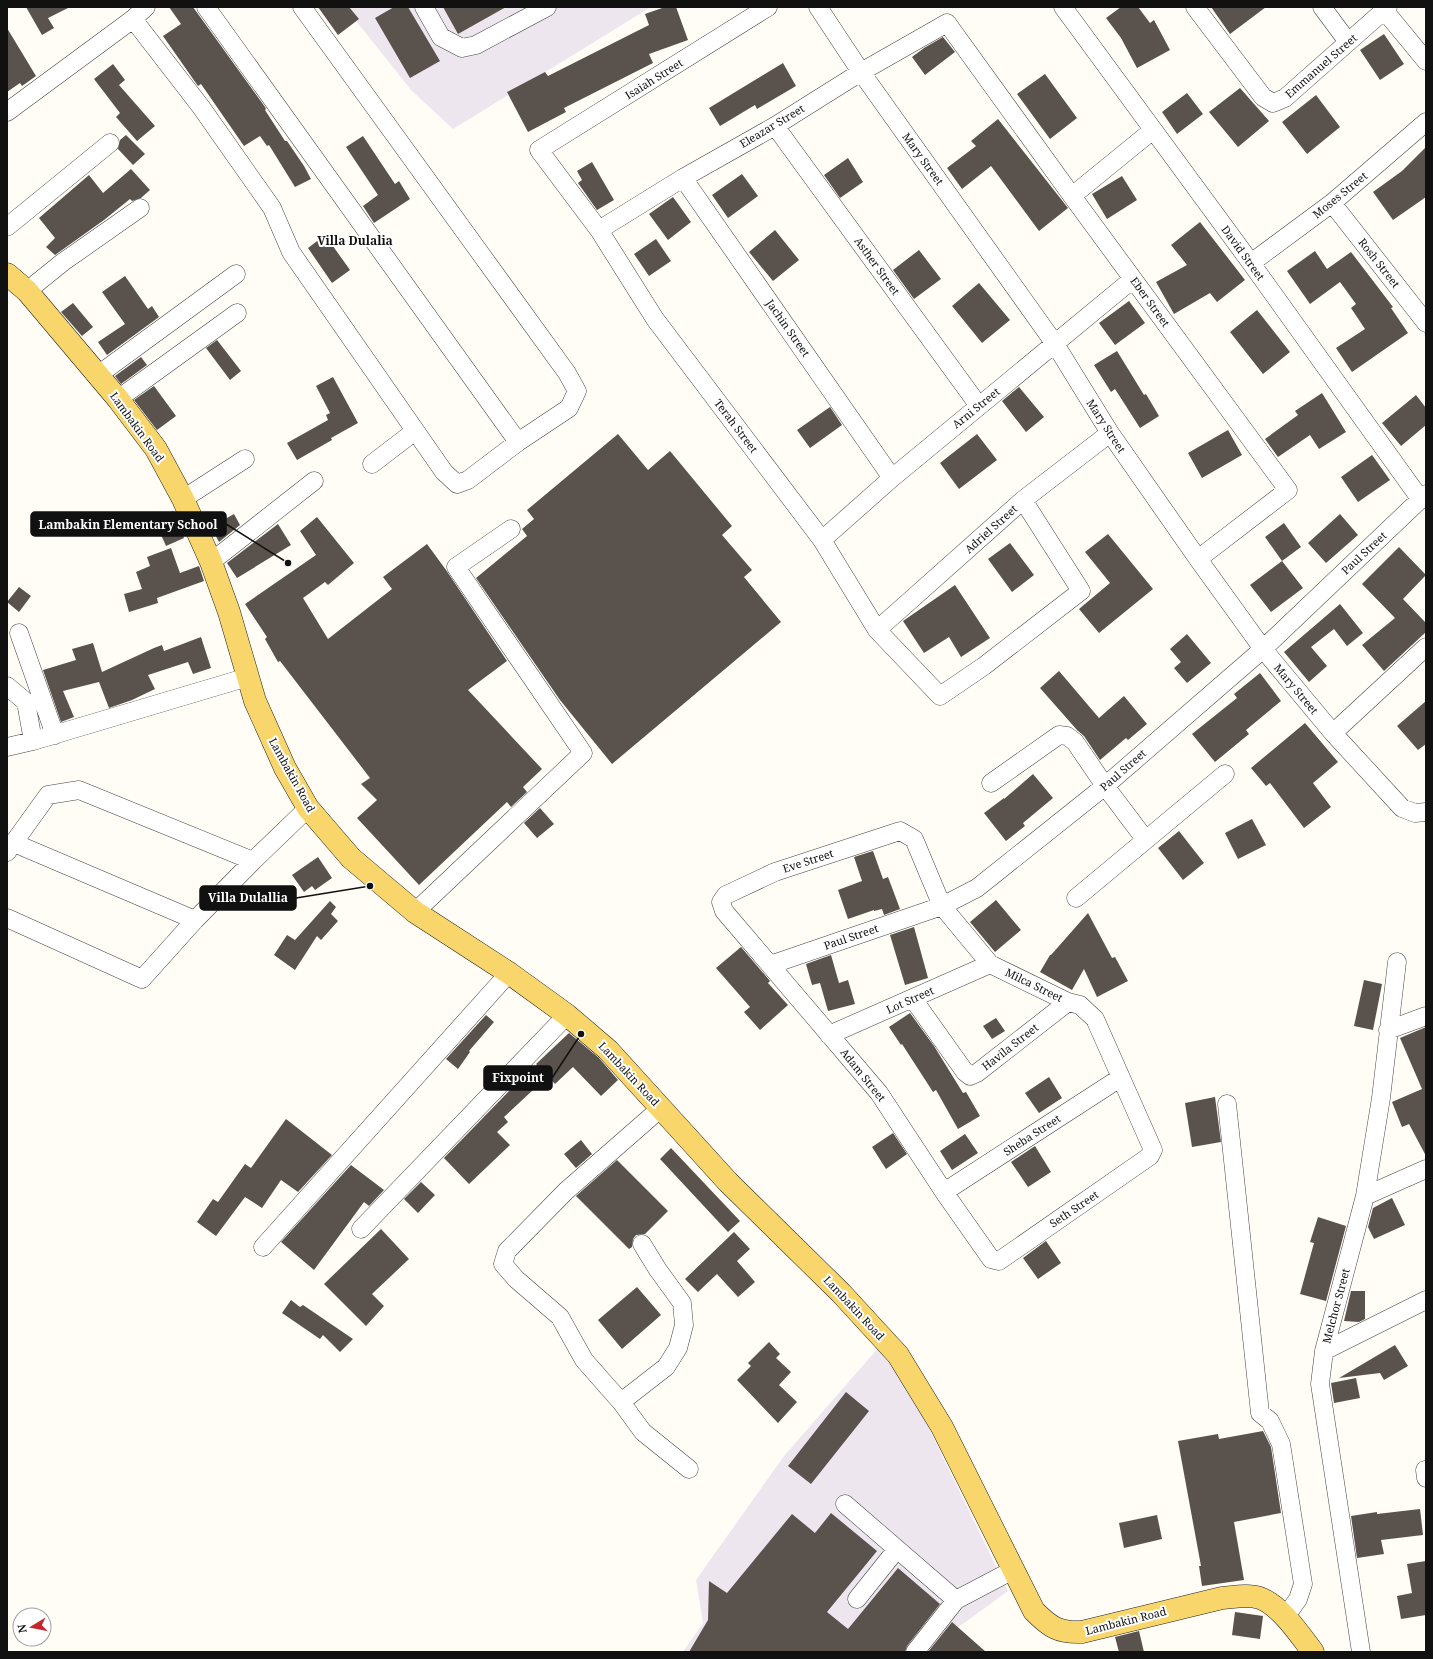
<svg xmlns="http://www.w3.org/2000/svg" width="1433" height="1659" font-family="'Noto Serif',serif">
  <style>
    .industrial { fill: #eee6ef }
    .building { fill: #5a524d }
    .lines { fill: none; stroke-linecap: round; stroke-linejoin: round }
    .minor-casing { stroke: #444; stroke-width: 19 }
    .major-casing { stroke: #222; stroke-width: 23 }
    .minor { stroke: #fff; stroke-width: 18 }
    .major { stroke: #f9d66b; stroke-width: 22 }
    .labels { text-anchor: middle; stroke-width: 4; stroke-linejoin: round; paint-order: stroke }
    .street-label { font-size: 11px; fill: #111; stroke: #fff }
    .neighbourhood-label { font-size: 12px; font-weight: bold; fill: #111; stroke: #fff }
    .leader { fill: none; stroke: #111; stroke-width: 1.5 }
    .callout-dot { fill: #111; stroke: #fff; stroke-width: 1.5 }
    .callout { fill: #111; stroke: #111; stroke-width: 1.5 }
    .callout-label { font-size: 12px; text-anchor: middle; font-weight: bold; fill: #fff }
  </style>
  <rect width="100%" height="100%" fill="#fffdf5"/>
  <!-- industrial -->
  <path class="industrial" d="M 345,7 L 651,7 L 453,129 L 411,90 Z
    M 879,1347 L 919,1408 L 1008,1591 L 956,1629 L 978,1652 L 683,1652 L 703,1623 L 696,1580 L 784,1456 Z"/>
  <!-- building -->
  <path class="building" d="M 26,7 L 70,7 L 48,18 L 54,28 L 42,35 Z
    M 169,7 L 193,7 L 265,107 L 266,109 L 265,110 L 285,141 L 287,141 L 304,166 L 311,179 L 295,187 L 269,145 L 267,146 L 260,136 L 244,146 L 201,84 L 198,86 L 163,36 L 181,24 Z
    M 318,7 L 349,7 L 359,19 L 338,35 Z
    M 394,7 L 408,7 L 440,61 L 410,78 L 375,18 Z
    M 443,7 L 506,7 L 458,34 Z
    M 665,7 L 676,7 L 688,40 L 649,54 L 653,63 L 564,108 L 566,112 L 528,132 L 507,92 L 545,72 L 548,76 L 649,25 L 645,14 Z
    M 1121,7 L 1138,7 L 1150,23 L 1154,20 L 1170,50 L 1137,68 L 1121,38 L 1106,18 Z
    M 1211,7 L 1266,7 L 1230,34 Z
    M 7,28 L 36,76 L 22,86 L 20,83 L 7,92 Z
    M 1384,34 L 1404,64 L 1380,80 L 1360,50 Z
    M 943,37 L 955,52 L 925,75 L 912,57 L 924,48 Z
    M 783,63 L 796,86 L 757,109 L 755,105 L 720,126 L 709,108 Z
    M 113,64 L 125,80 L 119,85 L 155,126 L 137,141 L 116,117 L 120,113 L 94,79 Z
    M 1045,74 L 1077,118 L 1050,139 L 1017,94 Z
    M 1240,88 L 1269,121 L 1238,147 L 1209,112 Z
    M 1187,93 L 1203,114 L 1177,134 L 1162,112 Z
    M 1316,95 L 1340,127 L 1307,154 L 1282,122 Z
    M 998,119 L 1068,208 L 1039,231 L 991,166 L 962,189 L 947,168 L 976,146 L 971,141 Z
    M 126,135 L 145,154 L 133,165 L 118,149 L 120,140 Z
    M 363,136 L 395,184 L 399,181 L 410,199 L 374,223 L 363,206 L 378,195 L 346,147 Z
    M 1426,147 L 1426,197 L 1393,220 L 1373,192 L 1402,171 Z
    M 848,158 L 863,182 L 840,198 L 824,175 Z
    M 592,162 L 614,200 L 597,210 L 578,183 L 582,180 L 577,171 Z
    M 131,169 L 150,190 L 141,198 L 132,201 L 130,199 L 104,220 L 55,255 L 46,247 L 55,238 L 39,218 L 89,175 L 103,193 Z
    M 742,174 L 758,196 L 728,218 L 712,195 Z
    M 1122,176 L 1137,200 L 1107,219 L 1092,194 Z
    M 673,197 L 691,222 L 668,240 L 649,214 Z
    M 1200,222 L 1245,280 L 1217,302 L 1210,293 L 1174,314 L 1156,282 L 1187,265 L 1171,245 Z
    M 775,230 L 799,260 L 773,281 L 749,252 Z
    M 325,235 L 350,270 L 332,283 L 308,248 Z
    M 656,239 L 671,261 L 649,276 L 634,254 Z
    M 919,250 L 941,279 L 914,299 L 893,270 Z
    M 1315,251 L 1327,269 L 1351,252 L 1393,307 L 1391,308 L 1408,333 L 1352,372 L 1336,348 L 1365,329 L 1351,308 L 1356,304 L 1340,282 L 1310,304 L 1287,271 Z
    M 125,276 L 148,309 L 152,306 L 159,317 L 107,355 L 98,342 L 125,324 L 102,292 Z
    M 979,283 L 1010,320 L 982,343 L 952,306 Z
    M 1129,301 L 1145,323 L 1115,345 L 1099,323 Z
    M 73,303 L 93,327 L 82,336 L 61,312 Z
    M 1257,310 L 1290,352 L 1263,374 L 1230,332 Z
    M 217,340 L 241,371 L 230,380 L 206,348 Z
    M 1117,351 L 1144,395 L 1146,394 L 1159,416 L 1140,428 L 1115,389 L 1111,392 L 1094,365 Z
    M 141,357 L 147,365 L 121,384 L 115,376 Z
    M 333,377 L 358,423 L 331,438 L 332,440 L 297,460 L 287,443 L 328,420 L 326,415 L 330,413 L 316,386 Z
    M 154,386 L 176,416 L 157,430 L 134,400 Z
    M 1019,387 L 1044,417 L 1026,432 L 1002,401 Z
    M 1322,393 L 1346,432 L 1319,449 L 1310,435 L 1278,457 L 1265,439 L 1298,415 L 1295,411 Z
    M 1416,395 L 1426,408 L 1426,425 L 1401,446 L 1382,423 Z
    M 830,407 L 842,425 L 810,448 L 797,430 Z
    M 1228,430 L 1242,455 L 1202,478 L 1188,453 Z
    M 618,434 L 648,470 L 670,451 L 732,526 L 722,535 L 752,570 L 744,577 L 781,622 L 612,764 L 560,700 L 476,578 L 527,536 L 522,529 L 534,519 L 527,510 Z
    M 977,434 L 997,460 L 959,489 L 940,463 Z
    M 1372,455 L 1390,480 L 1358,502 L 1341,477 Z
    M 173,511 L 184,538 L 166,546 L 154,519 Z
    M 234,514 L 240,525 L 219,542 L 211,527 Z
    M 1340,514 L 1358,535 L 1326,563 L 1308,543 Z
    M 317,517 L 354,563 L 328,585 L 325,582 L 303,598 L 328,639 L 392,589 L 383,577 L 427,544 L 446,570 L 507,661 L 468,690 L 542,769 L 523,787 L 527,792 L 511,807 L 507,802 L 419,885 L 357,818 L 377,800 L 361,784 L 370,778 L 280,661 L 278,662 L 265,639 L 267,637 L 245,604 L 316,555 L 300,531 Z
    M 1284,523 L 1301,547 L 1282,561 L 1265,537 Z
    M 278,524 L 291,545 L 237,578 L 227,563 Z
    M 1108,534 L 1153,589 L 1099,633 L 1079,609 L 1110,583 L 1085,552 Z
    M 1010,543 L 1034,575 L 1012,592 L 988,559 Z
    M 1399,547 L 1426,575 L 1403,599 L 1426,623 L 1426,632 L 1384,671 L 1362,645 L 1395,618 L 1362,584 Z
    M 171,548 L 180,573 L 199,566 L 204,581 L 157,598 L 158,603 L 129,612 L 124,594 L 142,589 L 136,572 L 150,566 L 147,557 Z
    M 1282,561 L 1303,588 L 1271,612 L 1250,585 Z
    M 955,585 L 990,638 L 961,657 L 949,637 L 924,653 L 903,621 Z
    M 19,587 L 31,596 L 19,612 L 7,602 Z
    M 1340,604 L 1363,633 L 1347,646 L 1334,629 L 1311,647 L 1327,666 L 1309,682 L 1284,652 Z
    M 1187,634 L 1211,663 L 1187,683 L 1174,668 L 1181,662 L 1170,649 Z
    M 201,637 L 211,668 L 193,674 L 188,662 L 148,675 L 155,689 L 132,700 L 109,708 L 99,682 L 63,691 L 74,717 L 61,722 L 43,670 L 76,660 L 72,649 L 93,643 L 102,672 L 154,648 L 162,645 L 164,651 Z
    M 1059,671 L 1099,718 L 1124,696 L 1147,724 L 1128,740 L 1126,738 L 1100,760 L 1084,736 L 1077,730 L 1040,688 Z
    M 1260,673 L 1281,701 L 1246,730 L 1249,734 L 1215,762 L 1192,734 L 1237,698 L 1234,694 Z
    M 1426,701 L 1426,744 L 1418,750 L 1397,726 Z
    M 1305,723 L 1338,762 L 1313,783 L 1331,807 L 1304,828 L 1270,783 L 1266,786 L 1251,768 Z
    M 1033,774 L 1053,798 L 1023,823 L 1025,826 L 1006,841 L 984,813 L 1004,798 L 1004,799 Z
    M 540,808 L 554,824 L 537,838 L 524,823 Z
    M 1252,819 L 1266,845 L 1238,859 L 1225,833 Z
    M 1179,831 L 1204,863 L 1183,880 L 1158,848 Z
    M 873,851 L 883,879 L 888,877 L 900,909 L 884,915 L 882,909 L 874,911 L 874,910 L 848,919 L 838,890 L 862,881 L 854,857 Z
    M 318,857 L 332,878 L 315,890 L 312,886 L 304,892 L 292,875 Z
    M 996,900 L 1021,930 L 995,952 L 970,922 Z
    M 330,901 L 336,907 L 331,914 L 338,921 L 321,940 L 317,936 L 295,970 L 274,955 L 287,935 L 295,940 Z
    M 1088,913 L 1112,958 L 1115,957 L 1128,981 L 1097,997 L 1084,969 L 1072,990 L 1040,972 L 1050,955 L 1051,955 Z
    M 914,927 L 928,978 L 905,985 L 890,935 Z
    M 741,947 L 770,981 L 768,983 L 788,1005 L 760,1030 L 744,1012 L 750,1007 L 716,968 Z
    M 831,955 L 839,983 L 848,980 L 855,1004 L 828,1011 L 820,983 L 812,985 L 806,964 Z
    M 1364,980 L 1382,984 L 1373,1030 L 1354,1026 Z
    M 910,1013 L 934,1046 L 963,1093 L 966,1092 L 980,1116 L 958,1129 L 936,1090 L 933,1092 L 902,1044 L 901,1045 L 889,1027 Z
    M 486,1015 L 494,1022 L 469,1051 L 470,1052 L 458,1069 L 446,1059 Z
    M 996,1018 L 1005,1031 L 992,1039 L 983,1026 Z
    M 1426,1027 L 1426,1156 L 1409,1124 L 1402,1127 L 1392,1102 L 1422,1089 L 1400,1038 Z
    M 569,1033 L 599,1058 L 618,1080 L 601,1096 L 573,1067 L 555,1084 L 548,1076 L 504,1117 L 508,1122 L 497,1132 L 510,1145 L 469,1184 L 444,1158 L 511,1089 L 512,1090 L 537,1065 L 536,1064 Z
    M 1049,1077 L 1062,1098 L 1039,1113 L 1025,1093 Z
    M 1215,1097 L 1221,1142 L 1192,1147 L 1185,1103 Z
    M 286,1119 L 332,1155 L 298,1192 L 281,1180 L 262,1208 L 245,1197 L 216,1236 L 197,1222 L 213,1199 L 218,1202 L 245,1164 L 251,1168 Z
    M 893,1133 L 907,1154 L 886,1169 L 872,1147 Z
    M 965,1134 L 978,1153 L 952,1170 L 940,1151 Z
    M 581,1140 L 592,1154 L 576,1168 L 564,1154 Z
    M 1035,1146 L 1051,1172 L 1028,1187 L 1011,1162 Z
    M 671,1148 L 740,1221 L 728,1232 L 660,1159 Z
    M 617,1160 L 668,1211 L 645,1234 L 636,1235 L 633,1239 L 632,1247 L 629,1249 L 576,1196 Z
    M 351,1165 L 384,1190 L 369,1206 L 364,1202 L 314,1270 L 281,1242 Z
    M 421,1182 L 435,1195 L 418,1213 L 404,1199 Z
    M 1392,1198 L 1405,1225 L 1374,1239 L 1368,1227 L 1373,1208 Z
    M 1318,1217 L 1346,1226 L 1326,1301 L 1300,1294 L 1314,1243 L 1310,1242 Z
    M 381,1229 L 409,1259 L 372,1294 L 384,1306 L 366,1326 L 324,1284 Z
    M 734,1232 L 750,1249 L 737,1261 L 755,1282 L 738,1297 L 717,1274 L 698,1292 L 685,1279 Z
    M 1046,1241 L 1061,1263 L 1038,1279 L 1023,1258 Z
    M 637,1287 L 661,1315 L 622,1349 L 598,1320 Z
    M 1351,1291 L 1365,1291 L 1365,1319 L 1359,1322 L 1344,1321 Z
    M 291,1300 L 300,1307 L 303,1305 L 353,1339 L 340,1352 L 323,1335 L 320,1339 L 282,1313 Z
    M 769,1342 L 780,1354 L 776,1358 L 791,1372 L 779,1385 L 797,1402 L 778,1423 L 737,1380 L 751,1366 L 748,1363 Z
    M 1395,1345 L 1408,1366 L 1384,1380 L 1380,1373 L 1339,1378 Z
    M 1356,1378 L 1360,1398 L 1334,1403 L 1331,1383 Z
    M 846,1392 L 869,1411 L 811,1484 L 788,1466 Z
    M 1263,1431 L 1271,1447 L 1281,1513 L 1234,1522 L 1244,1580 L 1202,1586 L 1199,1566 L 1201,1566 L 1178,1441 L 1218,1434 L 1219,1439 Z
    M 1420,1509 L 1423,1535 L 1381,1540 L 1384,1554 L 1357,1558 L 1351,1516 L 1377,1512 L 1377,1514 Z
    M 831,1513 L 877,1551 L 827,1612 L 848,1629 L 898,1568 L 940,1604 L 907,1646 L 905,1652 L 689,1652 L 708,1620 L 709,1581 L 727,1593 L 792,1514 L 815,1533 Z
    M 1157,1515 L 1162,1539 L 1124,1548 L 1119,1523 Z
    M 1426,1561 L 1426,1615 L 1401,1619 L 1397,1596 L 1412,1593 L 1407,1564 Z
    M 1235,1612 L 1263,1616 L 1260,1639 L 1232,1635 Z
    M 952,1622 L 986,1652 L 928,1652 Z
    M 1139,1631 L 1144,1652 L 1119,1652 L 1115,1637 Z"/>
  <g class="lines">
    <!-- minor casing -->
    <g class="minor-casing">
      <path id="minor" d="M 206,7 L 518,442
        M 424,7 L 441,37 L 462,48 L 476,45 L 547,7
        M 768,7 L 539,150 L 599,230 L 655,319 L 822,540 L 877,630 L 940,696 L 984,666 L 1081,591 L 1023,500
        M 818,7 L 861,72 L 1055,344 L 1110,433 L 1198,559 L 1263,649 L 1333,733 L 1402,808 L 1415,813 L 1426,812
        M 1063,7 L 1251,263 L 1421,500
        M 1195,7 L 1263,97 L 1273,103 L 1285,98 L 1388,7
        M 1322,7 L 1348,42
        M 1384,10 L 1426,61
        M 133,19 L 201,107 L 272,208 L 291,252 L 444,472 L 457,484 L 468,480 L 518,442 L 569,408 L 577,391 L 567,373 L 302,7
        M 7,112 L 133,19 L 146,7
        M 775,126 L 979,406
        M 683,178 L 892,478
        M 1072,196 L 1153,130
        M 1332,203 L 1426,323
        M 7,227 L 110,143
        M 599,230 L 683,178 L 775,126 L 861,72 L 947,23 L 1072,196 L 1288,490 L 1198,559
        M 1251,263 L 1332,203 L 1426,122
        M 27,291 L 63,262 L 140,208
        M 98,375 L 236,274
        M 118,399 L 237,313
        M 372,464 L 415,431
        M 183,499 L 245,459
        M 822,540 L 892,478 L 1133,279
        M 211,562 L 314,481
        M 877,630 L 1023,500 L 1110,433
        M 19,633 L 55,735
        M 7,686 L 26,702 L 33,741
        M 1333,733 L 1426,647
        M 7,747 L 33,741 L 248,677
        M 991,783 L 1059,735 L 1067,736 L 1075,742 L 1105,786 L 1145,839
        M 900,831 L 914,839 L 942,906 L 990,964 L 1068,1002 L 1080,1005 L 1095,1019 L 1153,1150 L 1150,1156 L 999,1261 L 991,1259 L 944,1192 L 879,1093 L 724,911 L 721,902 L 726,895 L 775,872 Z
        M 14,843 L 195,920
        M 7,852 L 48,795 L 79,790 L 253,861
        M 1076,898 L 1225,774
        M 415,912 L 583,753 L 456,567 L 511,529
        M 7,918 L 142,979 L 195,920 L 253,861 L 308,808
        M 770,965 L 942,906 L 977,888 L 1105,786 L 1263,649 L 1426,494
        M 913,999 L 965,1072 L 970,1076 L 977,1073 L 1068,1002
        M 1388,1030 L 1426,1016
        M 829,1035 L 990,964
        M 1227,1104 L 1260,1413 L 1270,1421 L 1281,1444 L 1303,1584 L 1298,1599 L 1286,1616
        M 661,1108 L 566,1191 L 507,1251 L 503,1264 L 516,1279 L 560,1317 L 584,1360 L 621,1402 L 643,1432 L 689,1469
        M 944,1192 L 1120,1078
        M 1365,1196 L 1426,1169
        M 361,1229 L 567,1015
        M 263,1247 L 509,973
        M 1324,1351 L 1426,1300
        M 621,1402 L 666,1367 L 678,1348 L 684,1325 L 682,1303 L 658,1270 L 642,1244
        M 1425,1470 L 1426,1478
        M 845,1504 L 956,1600
        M 857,1599 L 897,1549
        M 915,1652 L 956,1600 L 1013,1570
        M 1361,1652 L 1320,1384 L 1324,1351 L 1365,1196 L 1381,1098 L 1397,962"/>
    </g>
    <!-- major casing -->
    <g class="major-casing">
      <path id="major" d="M 7,274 L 27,291 L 118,399 L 156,449 L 183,499 L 211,562 L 229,612 L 255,701 L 285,768 L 308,808 L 351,858 L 415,912 L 509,973 L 567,1015 L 608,1050 L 728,1182 L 841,1293 L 898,1355 L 942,1427 L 1034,1611 C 1050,1627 1058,1633 1082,1632 L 1222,1598 C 1234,1597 1249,1594 1260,1598 C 1281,1606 1300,1635 1313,1652"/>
    </g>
    <!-- minor -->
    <use href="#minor" class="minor"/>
    <!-- major -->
    <use href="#major" class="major"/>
  </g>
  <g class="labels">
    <!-- street labels -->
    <g class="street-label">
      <text transform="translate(1321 66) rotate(-41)" y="4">Emmanuel Street</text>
      <text transform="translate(654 79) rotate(-32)" y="4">Isaiah Street</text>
      <text transform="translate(772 126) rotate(-31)" y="4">Eleazar Street</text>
      <text transform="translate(923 159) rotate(54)" y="4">Mary Street</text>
      <text transform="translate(1340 195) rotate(-39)" y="4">Moses Street</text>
      <text transform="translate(1243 253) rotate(54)" y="4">David Street</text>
      <text transform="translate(1379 263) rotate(52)" y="4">Rosh Street</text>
      <text transform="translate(877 266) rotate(54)" y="4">Asther Street</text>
      <text transform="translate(1150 302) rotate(54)" y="4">Eber Street</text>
      <text transform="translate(788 328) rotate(55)" y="4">Jachin Street</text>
      <text transform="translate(976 408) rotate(-39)" y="4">Arni Street</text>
      <text transform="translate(736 426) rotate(53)" y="4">Terah Street</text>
      <text transform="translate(1106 426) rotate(57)" y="4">Mary Street</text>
      <text transform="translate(137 427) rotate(54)" y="4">Lambakin Road</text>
      <text transform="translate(991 529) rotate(-42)" y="4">Adriel Street</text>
      <text transform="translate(1364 553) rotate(-43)" y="4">Paul Street</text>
      <text transform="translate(1296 689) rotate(50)" y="4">Mary Street</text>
      <text transform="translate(1123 770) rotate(-41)" y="4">Paul Street</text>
      <text transform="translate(292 775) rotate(61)" y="4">Lambakin Road</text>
      <text transform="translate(808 861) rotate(-18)" y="4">Eve Street</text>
      <text transform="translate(851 937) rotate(-19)" y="4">Paul Street</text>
      <text transform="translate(1034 985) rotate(26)" y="4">Milca Street</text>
      <text transform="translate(910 1000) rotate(-24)" y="4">Lot Street</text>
      <text transform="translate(1010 1047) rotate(-38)" y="4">Havila Street</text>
      <text transform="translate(629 1074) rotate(47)" y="4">Lambakin Road</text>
      <text transform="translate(863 1075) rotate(51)" y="4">Adam Street</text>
      <text transform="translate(1032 1135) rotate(-33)" y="4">Sheba Street</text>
      <text transform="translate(1074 1209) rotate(-34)" y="4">Seth Street</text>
      <text transform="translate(1336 1306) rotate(-75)" y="4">Melchor Street</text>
      <text transform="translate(854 1308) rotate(47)" y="4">Lambakin Road</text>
      <text transform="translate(1126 1621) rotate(-14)" y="4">Lambakin Road</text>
    </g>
    <!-- neighbourhood labels -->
    <g class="neighbourhood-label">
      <text x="355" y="245">Villa Dulalia</text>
    </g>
  </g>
  <!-- callouts -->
  <path class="leader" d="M288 563L226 524M370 886L296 898M581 1034L552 1078"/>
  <g class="callout-dot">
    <circle cx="288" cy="563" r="4"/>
    <circle cx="370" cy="886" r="4"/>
    <circle cx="581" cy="1034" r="4"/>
  </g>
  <g class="callout">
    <rect x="31" y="512" width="195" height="24" rx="4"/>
    <rect x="200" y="886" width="96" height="24" rx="4"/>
    <rect x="484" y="1066" width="68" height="24" rx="4"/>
  </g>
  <g class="callout-label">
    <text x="128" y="529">Lambakin Elementary School</text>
    <text x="248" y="902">Villa Dulallia</text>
    <text x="518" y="1082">Fixpoint</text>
  </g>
  <!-- border -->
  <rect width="1433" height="1659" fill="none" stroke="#111111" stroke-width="16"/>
  <!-- north arrow -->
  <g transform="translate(32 1627) rotate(260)"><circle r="19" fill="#ffffff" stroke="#a0a0a0"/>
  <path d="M0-3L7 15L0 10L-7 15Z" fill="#c4262e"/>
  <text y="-6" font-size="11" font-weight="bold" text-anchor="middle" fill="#111111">N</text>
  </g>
</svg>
